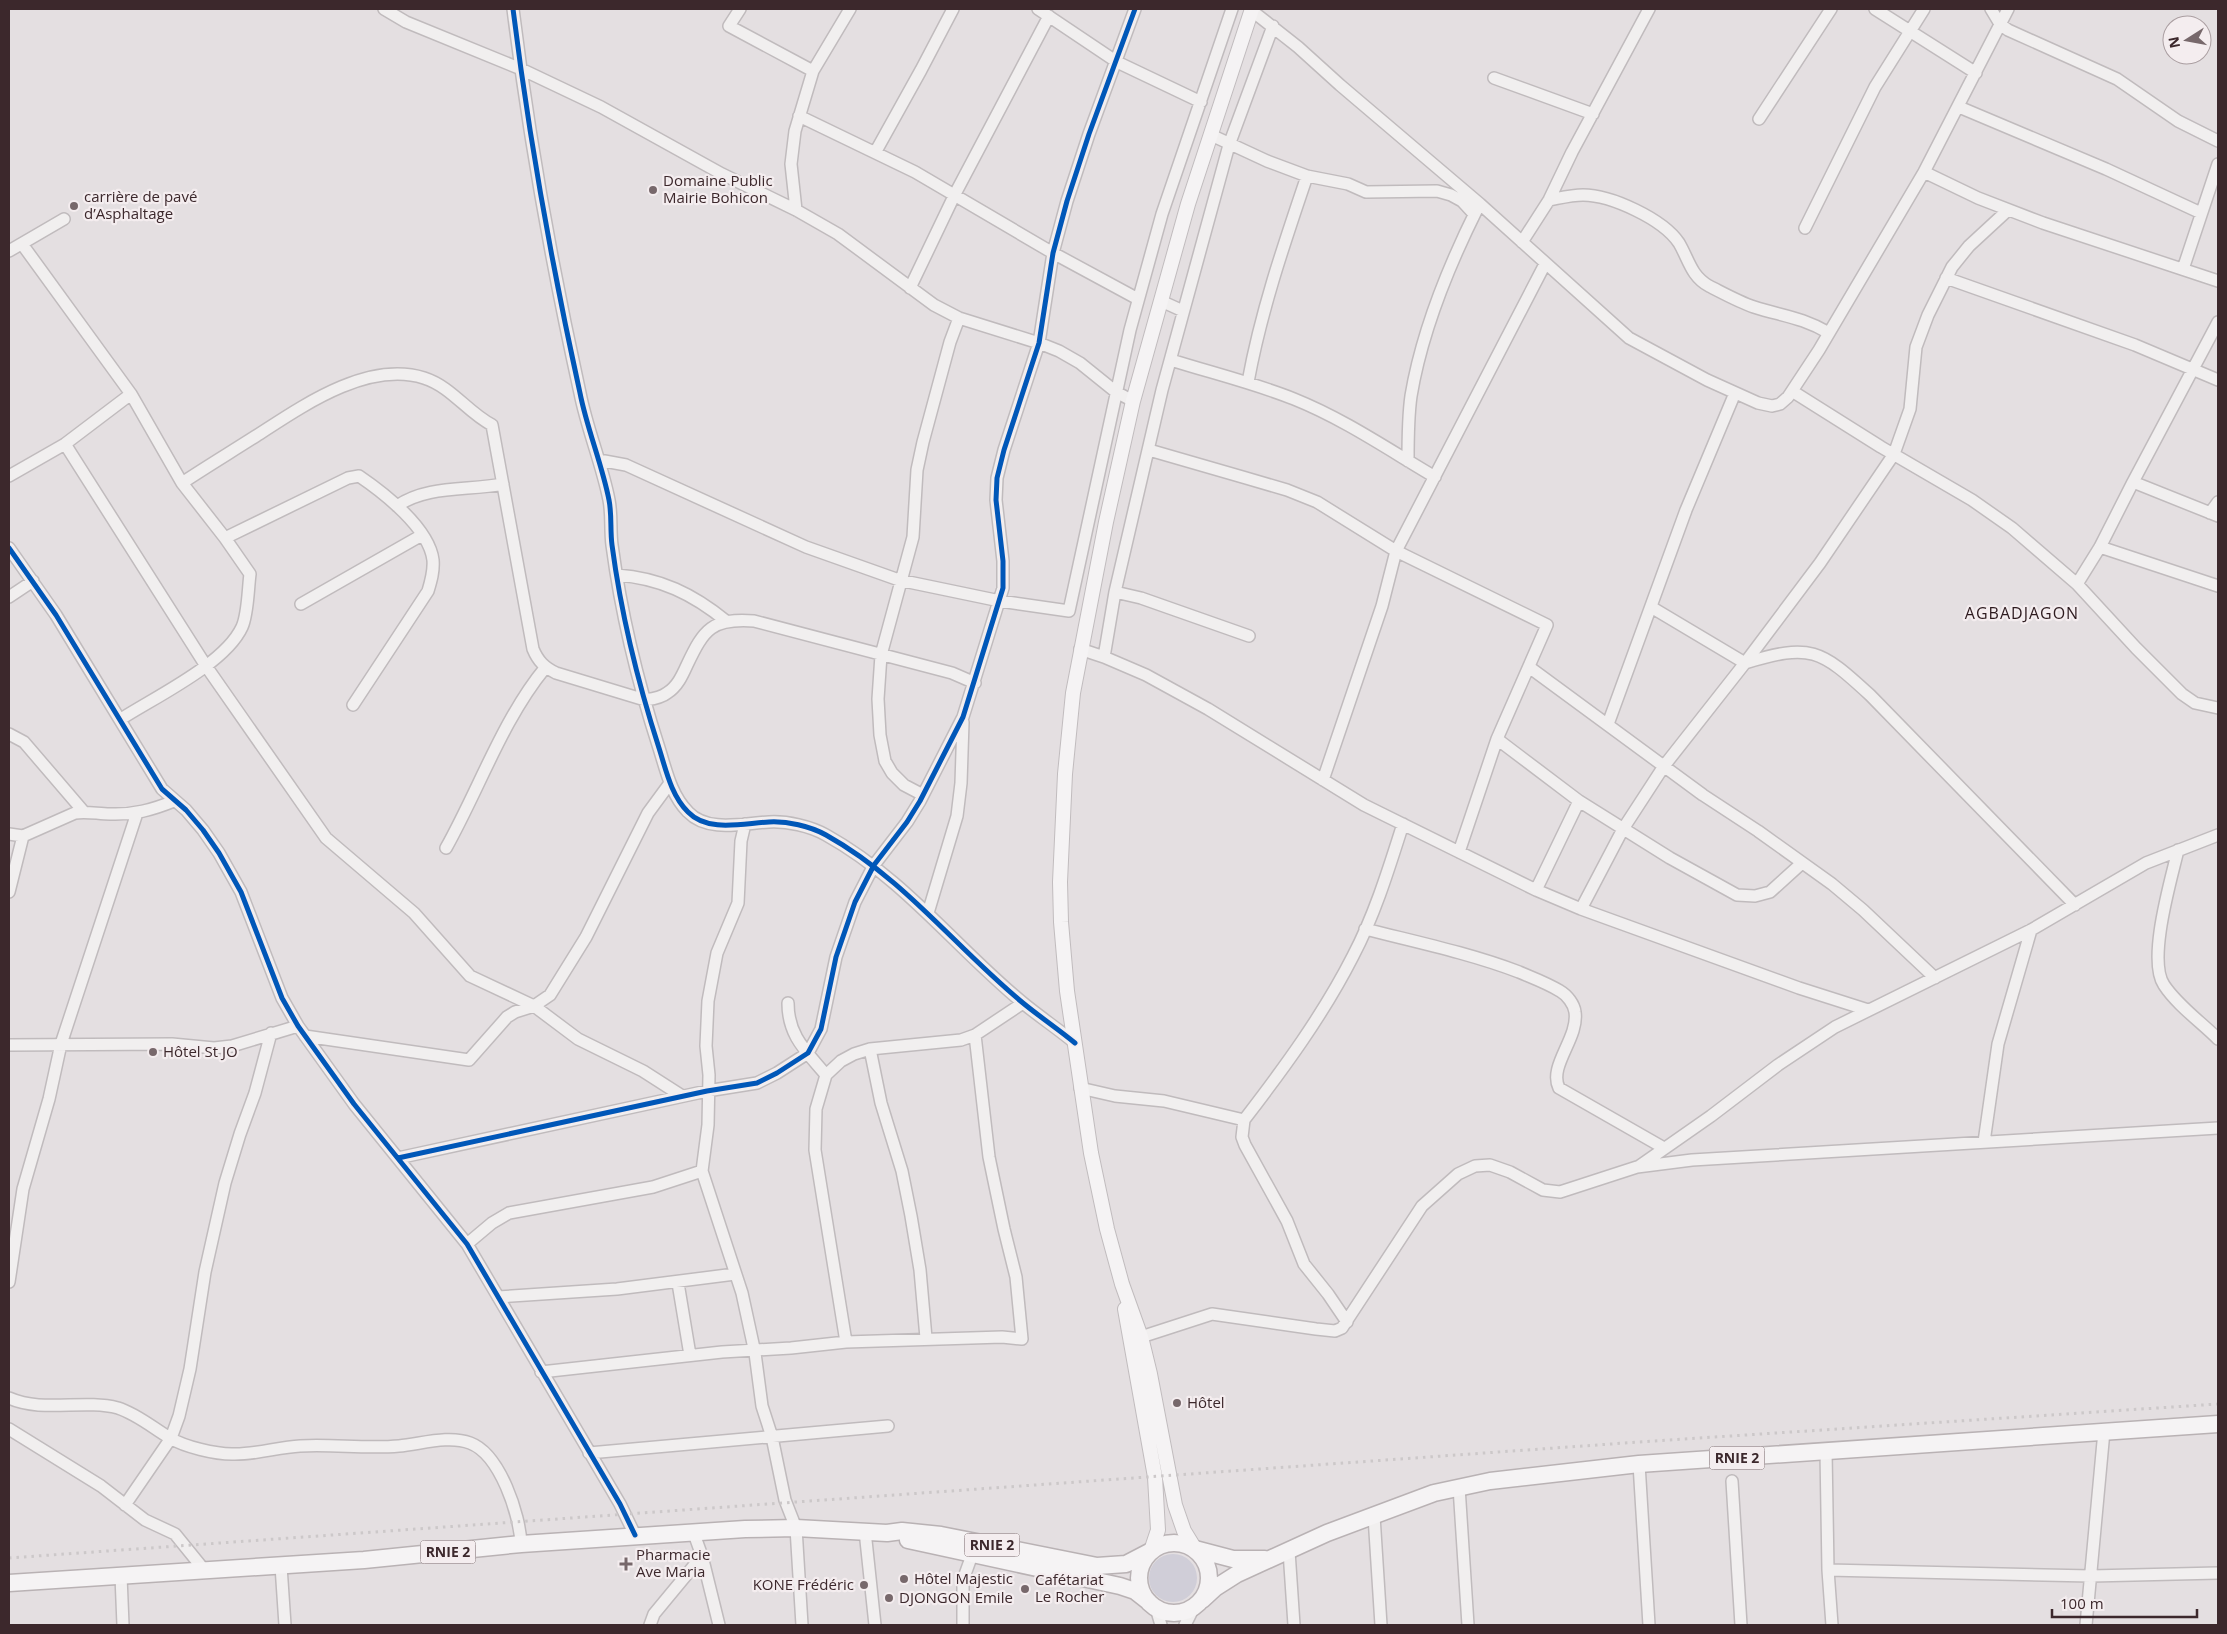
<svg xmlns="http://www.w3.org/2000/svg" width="2227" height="1634" font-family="'Open Sans',sans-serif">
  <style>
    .green { fill: #d0ced8 }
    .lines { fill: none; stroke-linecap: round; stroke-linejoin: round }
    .minor-casing { stroke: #c0bbbd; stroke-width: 14 }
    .major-casing { stroke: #c1bcbe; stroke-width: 16 }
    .highway-casing { stroke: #b9b2b4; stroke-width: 19 }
    .minor { stroke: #f1efef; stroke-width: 11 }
    .major { stroke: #f5f3f4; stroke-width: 14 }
    .highway { stroke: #f5f3f4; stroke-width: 16 }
    .rail { stroke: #ccc8c9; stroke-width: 3; stroke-dasharray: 2.5 5; stroke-linecap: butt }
    .cycleway-casing { stroke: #f4edef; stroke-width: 8 }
    .cycleway { stroke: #0057b8; stroke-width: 5 }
    .poi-dot { fill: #77686b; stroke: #f4edef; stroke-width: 2 }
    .labels { text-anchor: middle; stroke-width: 4.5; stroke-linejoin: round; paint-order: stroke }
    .shield { fill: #f4edef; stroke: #736366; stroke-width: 1 }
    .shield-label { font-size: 14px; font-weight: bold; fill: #3c282c }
    .poi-label { font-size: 15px; fill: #3c282c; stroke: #f4edef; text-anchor: start }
    .neighbourhood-label { font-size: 16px; letter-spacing: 1px; fill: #2d1a1e; stroke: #f4edef }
  </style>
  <rect width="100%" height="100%" fill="#e4dfe1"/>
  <!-- green -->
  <path class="green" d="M1149 1578a24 24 0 1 1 48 0a24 24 0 1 1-48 0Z"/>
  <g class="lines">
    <!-- minor casing -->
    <g class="minor-casing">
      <path id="minor" d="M 384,9 L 406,22 L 521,69 L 601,107 L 722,174 L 796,210 L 838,234 L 934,305 L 959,318 L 1039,343 L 1059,351 L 1080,363 L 1116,392 L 1133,401
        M 513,9 C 529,138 552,266 580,393 C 587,429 602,464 609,500 C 612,515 610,530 612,545 C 621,613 638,683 659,748 C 666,770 671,795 688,812 C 708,833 744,823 769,822 C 787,821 810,826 826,835 C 905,879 955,947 1023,1003 C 1040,1017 1058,1029 1075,1043
        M 740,9 L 729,26 L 813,71
        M 1038,9 L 1117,62 L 1201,102
        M 1875,9 L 1976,73
        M 1991,9 L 2000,24 L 2008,30 L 2117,79 L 2178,121 L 2218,141
        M 1251,10 L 1298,47 L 1340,85 L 1480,204 L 1629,338 L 1707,380 L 1758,403 L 1772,406 L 1780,404 L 1788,397 L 1819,350 L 1924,172 L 2008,9
        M 1273,26 L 1229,145 L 1162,390 L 1115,592 L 1104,657 L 1146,675 L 1208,709 L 1364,805 L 1536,890 L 1581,909 L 1799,988 L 1868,1010
        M 1494,78 L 1593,114
        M 1959,107 L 2106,169 L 2201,213
        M 799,116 L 915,172 L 1053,253 L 1138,299
        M 1759,119 L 1831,9
        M 1211,135 L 1267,161 L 1307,176 L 1348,184 L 1366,192 L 1437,191 L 1451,195 L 1462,201 L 1474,214
        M 876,151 L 921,70 L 953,9
        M 1924,172 L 1978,198 L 2043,223 L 2218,281
        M 1549,200 C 1560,198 1571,195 1583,195 C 1611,195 1663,219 1679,243 C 1689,260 1691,276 1709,286 C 1723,293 1739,302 1754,307 C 1782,316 1802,317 1829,333
        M 796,210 L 791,164 L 795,131 L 813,71 L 850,9
        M 1805,228 L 1875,87 L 1924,9
        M 1522,242 L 1549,200 L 1572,152 L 1649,9
        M 22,244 L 131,394 L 182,483 L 225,538 L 250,574 C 248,589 248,614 242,627 C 225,664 155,697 121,719
        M 9,251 L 64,219
        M 2183,269 L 2218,164
        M 1946,278 L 2135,345 L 2218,380
        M 910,288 L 955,194 L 1049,16
        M 1161,301 L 1183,311
        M 1171,360 C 1212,373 1254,383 1294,399 C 1344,419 1389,450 1435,477
        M 1248,382 C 1261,311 1284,244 1307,176
        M 1792,391 L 1881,447 L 1972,500 L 2012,528 L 2077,584 L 2136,648 L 2182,694 L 2195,703 L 2218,708
        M 65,444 L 206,666 L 326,838 L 414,913 L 470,976 L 534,1006 L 578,1039 L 643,1071 L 682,1096
        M 1149,450 L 1246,478 L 1287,490 L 1317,502 L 1396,551 L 1547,625 L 1497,739 L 1459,852
        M 599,460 L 626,465 L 806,547 L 899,580 L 1000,601 L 1069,611 L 1130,330 L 1162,214 L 1232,9
        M 1408,461 C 1408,439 1408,417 1411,396 C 1422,330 1448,267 1478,207
        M 9,476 L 65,444 L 131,394
        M 2133,482 L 2218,322
        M 182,483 C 206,467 231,452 256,436 C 301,407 367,360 424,378 C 452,387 467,412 492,425 L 533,649 C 538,661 544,667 556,673 L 645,700 C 652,699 661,698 667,693 C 677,687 682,676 687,665 C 704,629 712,618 754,621 L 952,673 L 975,683
        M 397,506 C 428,485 467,491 503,484
        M 2210,513 L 2218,502
        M 225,538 L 348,478 L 359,476 C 384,493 429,528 433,560 C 434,571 431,581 428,591 L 353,705
        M 2100,547 L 2218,586
        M 9,548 L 56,615 L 162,789 L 186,810 L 203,830 L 219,853 L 241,892 L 282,998 L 298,1026 L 354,1104 L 467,1244 L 620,1504 L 635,1535
        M 617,575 C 660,578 693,594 726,621
        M 2077,584 L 2100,547 L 2133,482 L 2218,516
        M 1115,592 L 1141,598 L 1249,636
        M 9,597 L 33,581
        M 301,604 L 422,535
        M 1651,607 L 1745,663 C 1811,643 1820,649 1870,695 L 2075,905
        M 1080,649 L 1104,657
        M 1529,667 L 1703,795 L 1758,831 L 1832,884 L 1863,910 L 1935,978
        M 1608,724 L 1686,510 L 1735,393
        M 9,734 L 24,742 L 84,812
        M 1497,739 L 1579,801 L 1670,858 L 1737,895 L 1755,896 L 1770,892 L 1802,863
        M 1323,780 L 1382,606 L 1396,551 L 1545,264
        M 923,795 L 904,785 L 892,773 L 885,761 L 880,735 L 878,699 L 881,655 L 913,537 L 917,470 L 923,442 L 950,342 L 959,318
        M 745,824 L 741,841 L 738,903 L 717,953 L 708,1001 L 706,1046 L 709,1075 L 708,1125 L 702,1171 L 742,1293 L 755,1353 L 762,1406 L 772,1437 L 785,1500 L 796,1528 L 802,1625
        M 9,834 L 23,836 L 75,813 C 87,811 98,814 110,814 C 133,815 152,810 174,801
        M 446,848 C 479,789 503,719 545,668
        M 2178,850 C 2171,880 2147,960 2164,985 C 2177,1005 2201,1022 2218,1039
        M 1536,890 L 1579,801
        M 9,892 L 23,836
        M 1581,909 L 1623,829 L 1664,766 L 1745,663 L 1820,563 L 1894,454 L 1910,409 L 1916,347 L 1928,315 L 1952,267 L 1969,246 L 2008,210
        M 928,913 L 957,816 L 961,783 L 963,722
        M 1365,929 C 1416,942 1469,953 1519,972 C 1533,978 1547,983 1560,991 C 1567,995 1574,1004 1575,1012 C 1579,1038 1548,1066 1559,1088 L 1664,1148
        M 788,1003 C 788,1036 806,1051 826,1075
        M 305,1036 L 469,1060 L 507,1017 L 515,1012 L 534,1006 L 550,995 L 586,937 L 648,813 L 670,783
        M 9,1045 L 172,1044 L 214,1048 L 232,1046 L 298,1026
        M 870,1049 L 881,1103 L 902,1171 L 911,1216 L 920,1270 L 926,1338
        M 1080,1088 L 1115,1096 L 1164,1101 L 1244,1120
        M 1984,1142 L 1998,1044 L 2031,930
        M 398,1158 L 707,1091 L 757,1083 L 777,1073 L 808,1053 L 821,1029 L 836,957 L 855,902 L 874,865 L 907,822 L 920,801 L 963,717 L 1003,588 L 1003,561 L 996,500 L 997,478 L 1004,450 L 1039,343 L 1053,253 L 1067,201 L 1089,134 L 1135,9
        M 1638,1167 L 1711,1116 L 1778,1065 L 1835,1027 L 2031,930 L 2146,863 L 2218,835
        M 467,1244 L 492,1223 L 509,1213 L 653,1187 L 702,1171
        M 9,1282 L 23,1189 L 49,1099 L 61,1044 L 137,813
        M 678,1283 L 690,1355
        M 498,1297 L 617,1289 L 735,1274
        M 1347,1322 L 1328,1294 L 1304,1264 L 1287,1221 L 1245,1145 L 1242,1137 L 1244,1120 C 1284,1068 1323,1015 1353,956 C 1375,914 1389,868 1403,824
        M 1141,1337 L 1212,1314 L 1316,1329 L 1335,1331 L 1342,1328 L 1422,1206 L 1458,1174 L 1475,1166 L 1490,1165 L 1510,1172 L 1543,1190 L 1560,1192 L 1637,1167 L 1692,1160 L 2218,1128
        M 846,1342 L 815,1150 L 816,1109 L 826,1075 L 841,1061 L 854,1054 L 870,1049 L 961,1040 L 975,1035 L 1023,1003
        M 541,1372 L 722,1352 L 791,1348 L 846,1342 L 1002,1337 L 1022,1339 L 1016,1277 L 1004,1229 L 989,1157 L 975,1035
        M 9,1398 C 43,1413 82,1399 118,1408 C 137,1414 153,1428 170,1438 C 185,1447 215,1454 232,1454 C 255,1455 278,1447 300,1446 C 333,1444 366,1449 399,1446 C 421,1444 449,1435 470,1443 C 500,1454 520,1515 521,1544
        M 9,1429 L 101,1486 L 145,1520 L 175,1534 L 205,1571
        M 1826,1452 L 1828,1570 L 1832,1625
        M 589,1453 L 888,1426
        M 1639,1464 L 1649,1625
        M 1732,1481 L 1741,1625
        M 1459,1487 L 1468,1625
        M 125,1505 L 171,1438 L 179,1416 L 190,1369 L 205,1272 L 225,1183 L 240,1134 L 255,1093 L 271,1033
        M 1374,1516 L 1381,1625
        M 693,1531 L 702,1556 L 719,1625
        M 865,1531 L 875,1625
        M 1289,1551 L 1294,1625
        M 281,1566 L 285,1625
        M 1828,1570 L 2091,1576 L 2218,1573
        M 121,1576 L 123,1625
        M 1156,1608 L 1161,1625
        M 650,1625 L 654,1614 L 702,1556
        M 963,1625 L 963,1580 L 972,1555
        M 1185,1625 L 1194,1607
        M 2086,1625 L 2104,1431"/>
    </g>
    <!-- major casing -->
    <g class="major-casing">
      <path id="major" d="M 1125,1309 L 1155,1477 L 1158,1530 L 1151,1551
        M 1195,1549 L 1184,1531 L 1175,1505 L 1150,1374 L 1141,1337 L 1122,1284 L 1107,1229 L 1091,1153 L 1067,991 L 1061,922 L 1060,882 L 1065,774 L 1073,693 L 1106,522 L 1133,401 L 1188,204 L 1252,9"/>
    </g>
    <!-- highway casing -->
    <g class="highway-casing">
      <path id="highway" d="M 908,1540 L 1120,1586 L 1135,1591 L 1149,1602
        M1139 1578a35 35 0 1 1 70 0a35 35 0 1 1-70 0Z
        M 1195,1549 L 1233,1559 L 1265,1559
        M 9,1583 L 364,1560 L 521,1544 L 745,1529 L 796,1528 L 887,1533 L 902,1531 L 941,1535 L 1097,1566 L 1126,1564 L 1151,1551
        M 1202,1600 L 1215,1588 L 1237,1574 L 1327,1533 L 1434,1493 L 1490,1481 L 1639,1464 L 2218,1424"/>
    </g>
    <!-- minor -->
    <use href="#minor" class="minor"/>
    <!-- major -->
    <use href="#major" class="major"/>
    <!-- highway -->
    <use href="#highway" class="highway"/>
    <!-- rail -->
    <path class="rail" d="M 9,1558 L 1639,1442 L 2218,1404"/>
    <!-- cycleway casing -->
    <g class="cycleway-casing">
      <path id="cycleway" d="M 513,9 C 529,138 552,266 580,393 C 587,429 602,464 609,500 C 612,515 610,530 612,545 C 621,613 638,683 659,748 C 666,770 671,795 688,812 C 708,833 744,823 769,822 C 787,821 810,826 826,835 C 905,879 955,947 1023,1003 C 1040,1017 1058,1029 1075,1043
        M 9,548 L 56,615 L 162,789 L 186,810 L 203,830 L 219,853 L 241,892 L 282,998 L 298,1026 L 354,1104 L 467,1244 L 620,1504 L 635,1535
        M 398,1158 L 707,1091 L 757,1083 L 777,1073 L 808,1053 L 821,1029 L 836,957 L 855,902 L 874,865 L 907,822 L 920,801 L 963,717 L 1003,588 L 1003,561 L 996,500 L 997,478 L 1004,450 L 1039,343 L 1053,253 L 1067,201 L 1089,134 L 1135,9"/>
    </g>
    <!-- cycleway -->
    <use href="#cycleway" class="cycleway"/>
  </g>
  <!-- markers -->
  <g class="poi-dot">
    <circle cx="653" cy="190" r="5"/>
    <circle cx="74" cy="206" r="5"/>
    <circle cx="153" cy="1052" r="5"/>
    <circle cx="1177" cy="1403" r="5"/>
    <path d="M623.5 1556.5h5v5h5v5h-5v5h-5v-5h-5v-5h5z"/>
    <circle cx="904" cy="1579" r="5"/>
    <circle cx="864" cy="1585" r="5"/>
    <circle cx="1025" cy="1589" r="5"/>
    <circle cx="889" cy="1598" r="5"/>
  </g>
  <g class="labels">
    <!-- shield labels -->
    <g class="shield">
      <rect x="1709.5" y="1446.5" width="55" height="23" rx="4"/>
      <rect x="964.5" y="1533.5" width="55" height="23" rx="4"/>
      <rect x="420.5" y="1540.5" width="55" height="23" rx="4"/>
    </g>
    <g class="shield-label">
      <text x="1737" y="1463">RNIE 2</text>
      <text x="992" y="1550">RNIE 2</text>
      <text x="448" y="1557">RNIE 2</text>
    </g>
    <!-- poi labels -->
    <g class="poi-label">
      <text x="663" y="186">Domaine Public<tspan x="663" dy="17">Mairie Bohicon</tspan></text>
      <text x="84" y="202">carrière de pavé<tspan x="84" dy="17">d’Asphaltage</tspan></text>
      <text x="163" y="1057">Hôtel St JO</text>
      <text x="1187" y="1408">Hôtel</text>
      <text x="636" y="1560">Pharmacie<tspan x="636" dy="17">Ave Maria</tspan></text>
      <text x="914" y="1584">Hôtel Majestic</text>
      <text x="1035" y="1585">Cafétariat<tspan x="1035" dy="17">Le Rocher</tspan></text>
      <text x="854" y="1590" text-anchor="end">KONE Frédéric</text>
      <text x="899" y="1603">DJONGON Emile</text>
    </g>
    <!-- neighbourhood labels -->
    <g class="neighbourhood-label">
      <text x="2022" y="619">AGBADJAGON</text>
    </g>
  </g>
  <!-- border -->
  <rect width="2227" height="1634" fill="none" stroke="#3c282c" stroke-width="20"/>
  <!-- north arrow -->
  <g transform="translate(2187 40) rotate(259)"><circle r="24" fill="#f4edef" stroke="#aa9ea1"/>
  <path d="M0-4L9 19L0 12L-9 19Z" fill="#77686b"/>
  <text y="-8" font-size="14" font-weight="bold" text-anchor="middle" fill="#3c282c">N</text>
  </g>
  <!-- scale -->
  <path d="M2052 1609v8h145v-8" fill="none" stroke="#3c282c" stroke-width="2.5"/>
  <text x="2060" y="1609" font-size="15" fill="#3c282c" stroke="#f4edef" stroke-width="4" paint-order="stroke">100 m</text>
</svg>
